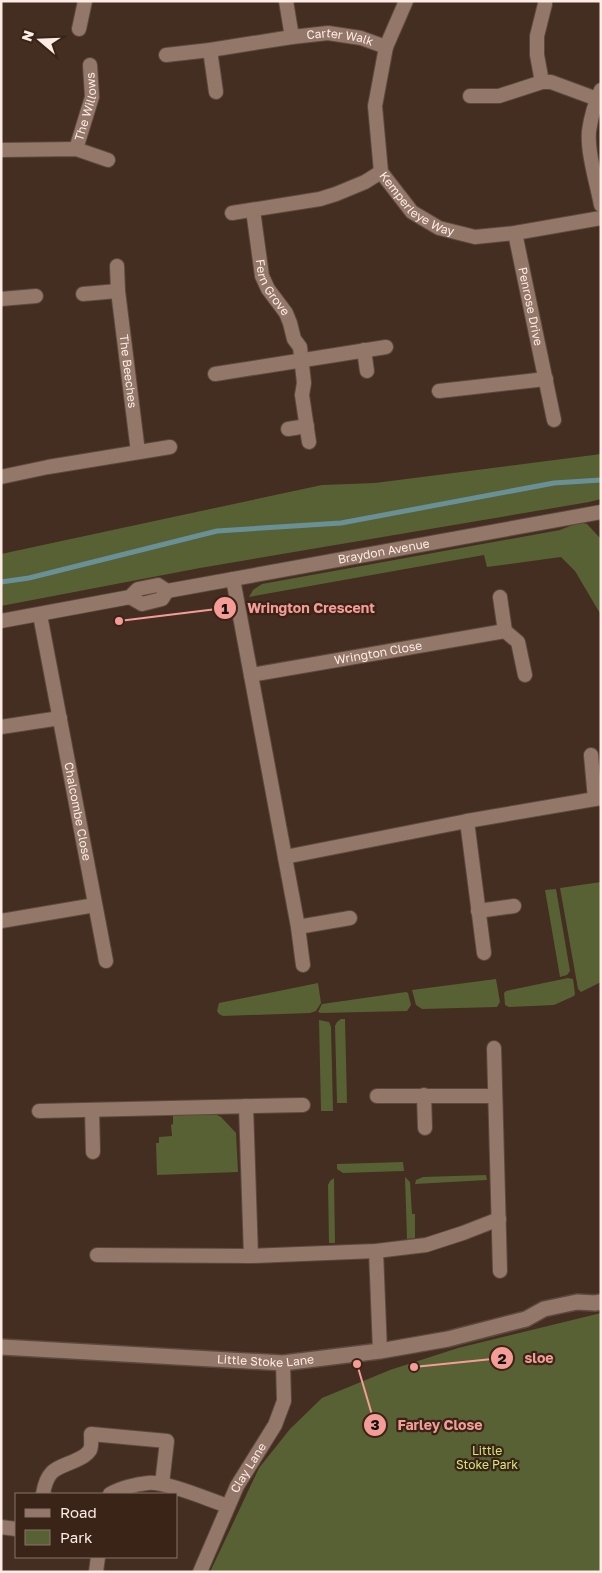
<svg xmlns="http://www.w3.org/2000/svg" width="602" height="1573" font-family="'Golos Text',sans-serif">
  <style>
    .green { fill: #586133 }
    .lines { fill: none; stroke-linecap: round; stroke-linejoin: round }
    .stream { stroke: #6a9097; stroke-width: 5 }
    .minor-casing { stroke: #5c493e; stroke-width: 16 }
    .tertiary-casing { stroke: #5c493e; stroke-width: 18 }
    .minor { stroke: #937769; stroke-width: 14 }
    .tertiary { stroke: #937769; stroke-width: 15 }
    .labels { text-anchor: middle; stroke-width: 4.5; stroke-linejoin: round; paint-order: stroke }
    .street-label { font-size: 12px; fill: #fcece4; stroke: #3a2317 }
    .park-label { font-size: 12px; fill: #d3e979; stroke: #3a2317 }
    .leader { fill: none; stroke: #f59c96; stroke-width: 2 }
    .callout-dot { fill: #f59c96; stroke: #3a2317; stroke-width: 2 }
    .mark-label { font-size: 15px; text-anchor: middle; font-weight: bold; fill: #111 }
    .callout-label { font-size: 14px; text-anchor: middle; font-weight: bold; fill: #f59c96; stroke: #3a2317; stroke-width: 4.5; stroke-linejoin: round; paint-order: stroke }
  </style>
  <rect width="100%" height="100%" fill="#442d21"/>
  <!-- green -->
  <path class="green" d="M 601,454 L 601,499 L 589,502 L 200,568 L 1,606 L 1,554 L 322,485 L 375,483 Z
    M 580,522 L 587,524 L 601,539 L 601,615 L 575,571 L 561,557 L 487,567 L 484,555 L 249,597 L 253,590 L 262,584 L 560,530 Z
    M 601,882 L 601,982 L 581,992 L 578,989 L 560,888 Z
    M 556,889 L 570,971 L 567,975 L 560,977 L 545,890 Z
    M 568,978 L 573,979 L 575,994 L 574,996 L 554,1005 L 509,1007 L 505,1005 L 504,993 L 506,991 Z
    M 496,979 L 500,1002 L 497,1007 L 422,1009 L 416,1005 L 412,990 Z
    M 318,983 L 321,1003 L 316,1011 L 310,1013 L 223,1016 L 219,1014 L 217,1011 L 219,1003 Z
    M 406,992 L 408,993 L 411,1005 L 407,1011 L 321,1013 L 318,1012 L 322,1004 Z
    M 341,1019 L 345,1019 L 347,1103 L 337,1103 L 335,1026 L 337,1022 Z
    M 319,1020 L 329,1022 L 331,1027 L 333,1111 L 321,1111 Z
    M 213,1113 L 221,1117 L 236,1133 L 238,1172 L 157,1175 L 156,1143 L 159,1143 L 159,1137 L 172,1136 L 171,1125 L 173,1124 L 173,1114 Z
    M 403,1162 L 404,1171 L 343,1173 L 337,1169 L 337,1164 Z
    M 486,1175 L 487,1180 L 415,1184 L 416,1180 L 423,1177 Z
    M 405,1177 L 410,1182 L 412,1214 L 415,1214 L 415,1238 L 407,1239 Z
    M 334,1178 L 335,1243 L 329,1243 L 328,1185 L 330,1181 Z
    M 601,1313 L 601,1572 L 210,1572 L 259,1468 L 290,1429 L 322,1398 L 390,1370 L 458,1348 Z"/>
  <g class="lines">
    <!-- stream -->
    <path class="stream" d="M 1,582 L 29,578 L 217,531 L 341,523 L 554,483 L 601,480"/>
    <!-- minor casing -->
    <g class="minor-casing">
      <g id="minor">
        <path id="s1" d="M 286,1 L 292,37 L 328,33 L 361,38 L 386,47"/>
        <path id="s2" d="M 406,1 L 386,47 L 375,106 L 381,172 L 412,212 L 439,228 L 475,237 L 515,233 L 601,218"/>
        <path d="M 79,29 L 85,1"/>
        <path d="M 210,50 L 216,92"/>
        <path d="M 166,55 L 210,50 L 292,37"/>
        <path d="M 542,82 L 537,55 L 537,36 L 545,4"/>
        <path d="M 601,90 C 595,103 591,117 589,131 C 587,152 597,184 601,205"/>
        <path d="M 470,96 L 499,96 L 542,82 L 551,82 L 597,99"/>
        <path id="s3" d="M 76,149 L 92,97 L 90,65"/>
        <path d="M 1,150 L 76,149 L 108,160"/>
        <path id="s4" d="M 253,210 L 262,276 L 268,289 L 286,313 L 290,323 L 294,339 L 300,347 L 304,383 L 302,395 L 309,442"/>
        <path d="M 232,213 L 320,199 L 336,194 L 365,182 L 381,172"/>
        <path id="s5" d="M 515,233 L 554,420"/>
        <path id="s6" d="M 117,266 L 118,291 L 138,452"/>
        <path d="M 83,294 L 118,291"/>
        <path d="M 1,299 L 36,296"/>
        <path d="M 364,350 L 367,371"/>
        <path d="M 215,374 L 386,347"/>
        <path d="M 439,391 L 546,379"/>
        <path d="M 288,429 L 307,426"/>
        <path d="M 1,477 L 48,467 L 170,447"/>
        <path d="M 233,579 L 298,927 L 303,965"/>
        <path d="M 130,597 L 142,604 L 162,599 L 167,591"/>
        <path d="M 500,597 L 505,631 L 518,642 L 525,675"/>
        <path id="s7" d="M 40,615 L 106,961"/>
        <path id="s8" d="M 1,621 L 130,597 L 138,589 L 158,585 L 167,591 L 601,512"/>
        <path id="s9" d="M 251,675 L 505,631"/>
        <path d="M 1,727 L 60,718"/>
        <path d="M 591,755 L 595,799"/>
        <path d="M 467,821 L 484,953"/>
        <path d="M 285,857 L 467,821 L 601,798"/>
        <path d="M 478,911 L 514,906"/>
        <path d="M 1,921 L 95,905"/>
        <path d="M 298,927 L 350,918"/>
        <path d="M 494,1048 L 500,1271"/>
        <path d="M 424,1095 L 425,1128"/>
        <path d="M 377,1096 L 495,1096"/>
        <path d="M 246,1106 L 251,1256"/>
        <path d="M 92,1110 L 93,1152"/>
        <path d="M 39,1111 L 303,1105"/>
        <path d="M 376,1251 L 380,1351"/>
        <path d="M 97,1255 L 251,1256 L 376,1251 L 426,1245 L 463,1233 L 499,1219"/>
        <path d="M 43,1494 C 48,1463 63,1469 84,1456 C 87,1454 88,1453 90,1450 C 92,1446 91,1439 91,1434 L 167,1441 L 162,1484"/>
        <path d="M 110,1494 C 120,1488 136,1484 148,1483 C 166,1481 209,1500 228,1506"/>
        <path d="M 1,1527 L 16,1529"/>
        <path d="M 96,1572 L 98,1557"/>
        <path id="s10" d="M 200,1572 L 237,1486 L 275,1425 L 284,1401 L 283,1363"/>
      </g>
    </g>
    <!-- tertiary casing -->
    <g class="tertiary-casing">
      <g id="tertiary">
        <path id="s11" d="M 1,1347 L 283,1363 L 380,1351 L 448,1339 L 526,1319 L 544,1309 L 577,1302 L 595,1303 L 601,1302"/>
      </g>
    </g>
    <!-- minor -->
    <use href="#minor" class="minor"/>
    <!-- tertiary -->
    <use href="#tertiary" class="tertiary"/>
  </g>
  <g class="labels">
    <!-- street labels -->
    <g class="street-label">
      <text dy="4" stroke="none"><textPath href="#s1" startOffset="85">Carter Walk</textPath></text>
      <text dy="4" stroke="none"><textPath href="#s3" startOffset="44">The Willows</textPath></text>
      <text dy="4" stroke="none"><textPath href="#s2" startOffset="226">Kemperleye Way</textPath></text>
      <text dy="4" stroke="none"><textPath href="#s4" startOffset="81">Fern Grove</textPath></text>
      <text dy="4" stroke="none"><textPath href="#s5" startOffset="75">Penrose Drive</textPath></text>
      <text dy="4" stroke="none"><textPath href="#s6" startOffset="106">The Beeches</textPath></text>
      <text dy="4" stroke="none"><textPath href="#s8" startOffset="394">Braydon Avenue</textPath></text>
      <text dy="4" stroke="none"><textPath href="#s9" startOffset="129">Wrington Close</textPath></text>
      <text dy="4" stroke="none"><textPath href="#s7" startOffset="200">Chalcombe Close</textPath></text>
      <text dy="4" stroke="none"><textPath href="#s11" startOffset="265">Little Stoke Lane</textPath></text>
      <text dy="4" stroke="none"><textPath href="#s10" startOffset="115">Clay Lane</textPath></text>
    </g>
    <!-- park labels -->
    <g class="park-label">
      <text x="487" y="1455">Little<tspan x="487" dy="14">Stoke Park</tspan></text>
    </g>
  </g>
  <!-- callouts -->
  <path class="leader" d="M119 621L225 608M414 1367L502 1358M357 1364L375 1425"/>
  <g class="callout-dot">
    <circle cx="119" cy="621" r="5"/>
    <circle cx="414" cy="1367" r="5"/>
    <circle cx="357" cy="1364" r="5"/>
    <circle cx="225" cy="608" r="12"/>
    <circle cx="502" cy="1358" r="12"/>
    <circle cx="375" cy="1425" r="12"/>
  </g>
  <g class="mark-label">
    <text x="225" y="614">1</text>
    <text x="502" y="1364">2</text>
    <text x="375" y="1430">3</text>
  </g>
  <g class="callout-label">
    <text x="311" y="613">Wrington Crescent</text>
    <text x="539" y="1363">sloe</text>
    <text x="440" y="1430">Farley Close</text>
  </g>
  <!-- border -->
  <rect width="602" height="1573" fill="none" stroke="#fcece4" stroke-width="5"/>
  <!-- legend -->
  <rect x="15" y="1493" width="162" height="65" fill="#3a2317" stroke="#887369"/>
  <rect x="25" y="1509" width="25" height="8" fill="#937769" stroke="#887369"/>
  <text x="60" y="1518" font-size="15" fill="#fcece4">Road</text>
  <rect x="25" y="1530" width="25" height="15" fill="#586133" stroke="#887369"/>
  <text x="60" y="1543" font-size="15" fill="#fcece4">Park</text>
  <!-- north arrow -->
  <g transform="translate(40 40) rotate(289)" stroke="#3a2317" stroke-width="4" paint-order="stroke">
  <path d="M0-4L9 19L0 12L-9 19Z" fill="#fcece4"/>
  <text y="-8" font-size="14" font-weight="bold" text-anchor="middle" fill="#fcece4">N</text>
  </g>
</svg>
